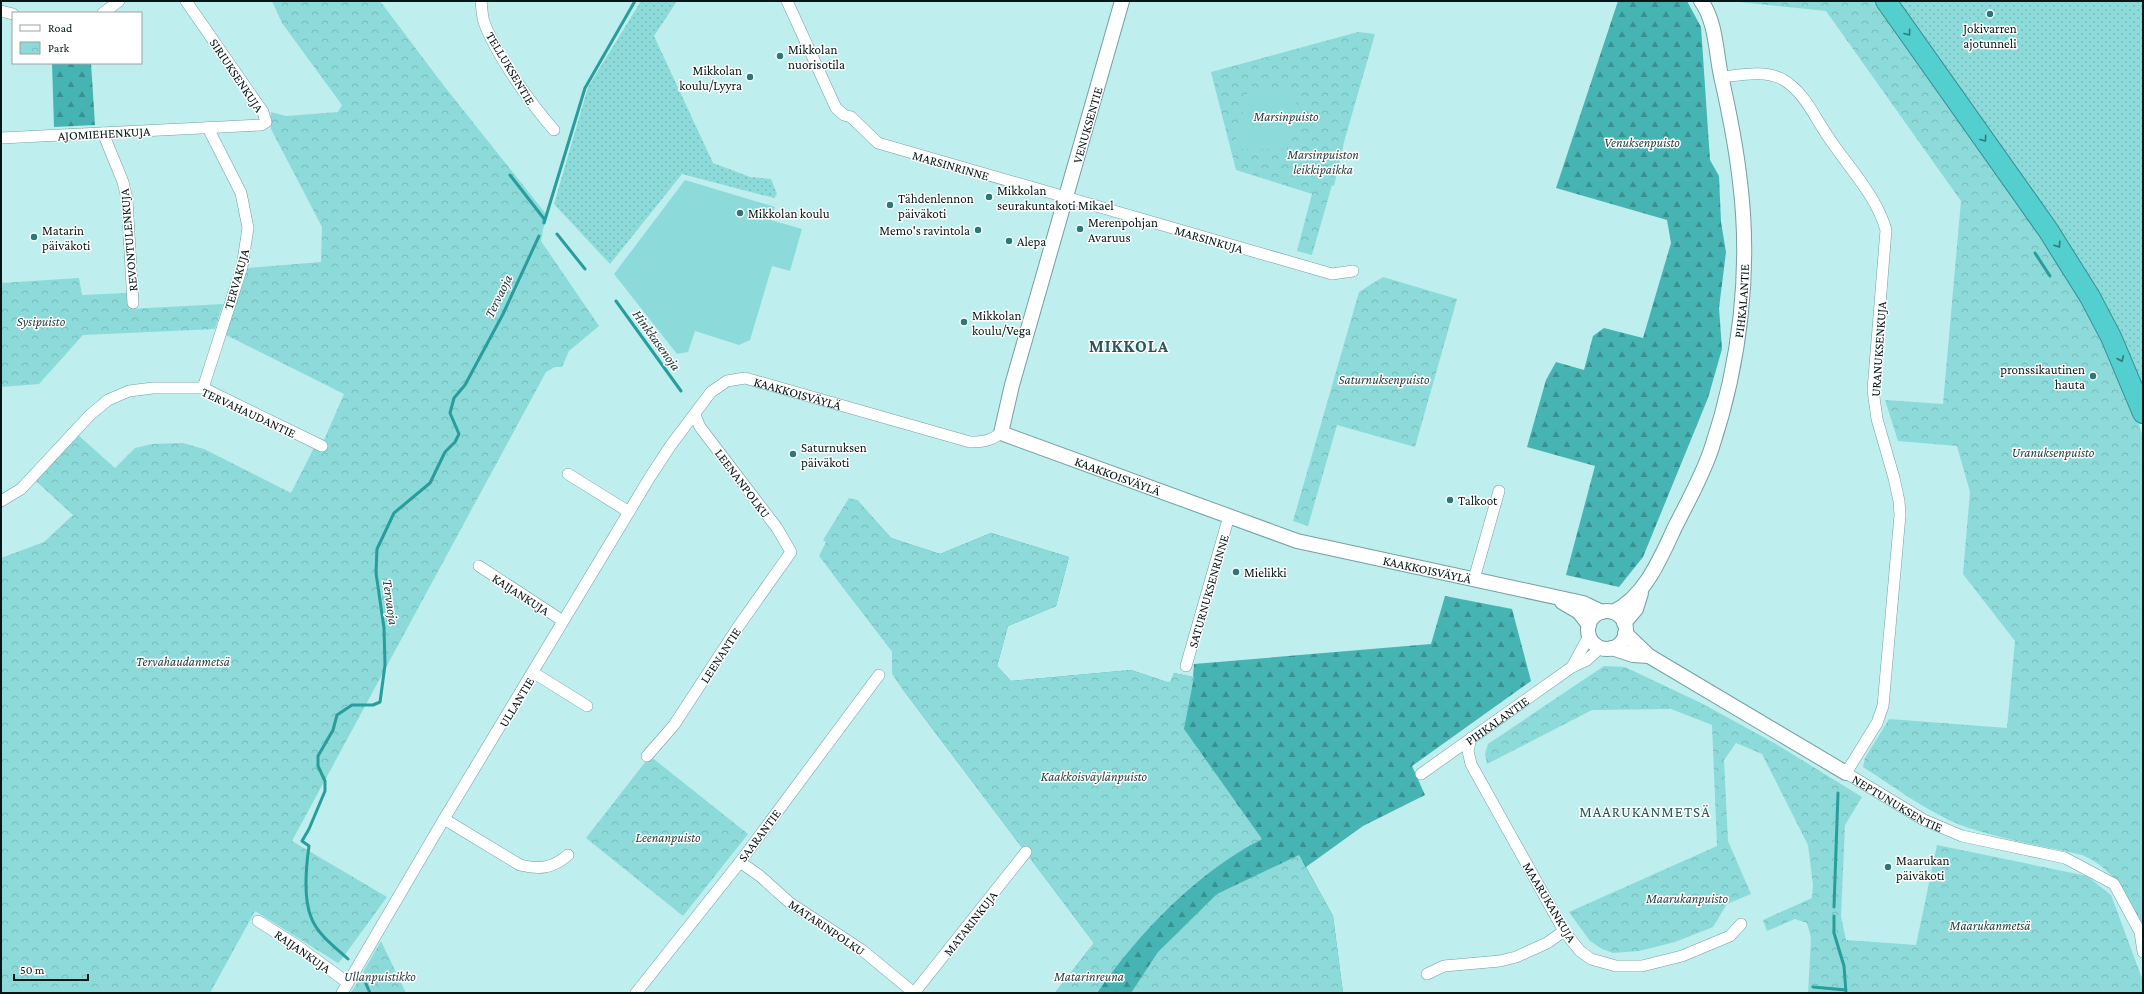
<svg xmlns="http://www.w3.org/2000/svg" width="2144" height="994" font-family="'Crimson Pro',serif">
  <style>
    .grass { fill: url(#grass-dots) }
    .forest { fill: url(#forest-firs) }
    .park { fill: url(#park-crowns) }
    .pitch { fill: #8cdbda }
    .lines { fill: none; stroke-linecap: round; stroke-linejoin: round }
    .stream { stroke: #289d9c; stroke-width: 3 }
    .minor-casing { stroke: #73a0a0; stroke-width: 12 }
    .tertiary-casing { stroke: #73a0a0; stroke-width: 16 }
    .motorway-casing { stroke: #378e8e; stroke-width: 22 }
    .minor { stroke: #fff; stroke-width: 11 }
    .tertiary { stroke: #fff; stroke-width: 14 }
    .motorway { stroke: #52cfce; stroke-width: 20 }
    .oneway { stroke: #2f7c7b }
    .poi-dot { fill: #2e7777; stroke: #fff; stroke-width: 1.5 }
    .labels { text-anchor: middle; stroke-width: 3; stroke-linejoin: round; paint-order: stroke }
    .poi-label { font-size: 13px; fill: #051616; stroke: #fff; text-anchor: start }
    .street-label { font-size: 13px; fill: #051616; stroke: #fff }
    .park-label { font-size: 13px; font-style: italic; fill: #273f3f; stroke: #fff }
    .water-label { font-size: 14px; font-style: italic; fill: #203838; stroke: #fff }
    .quarter-label { font-size: 15px; letter-spacing: 1px; fill: #295555; stroke: #fff }
    .district-label { font-size: 17px; font-weight: bold; letter-spacing: 1px; fill: #295555; stroke: #fff }
  </style>
  <defs>
    <pattern id="grass-dots" width="8" height="8" patternUnits="userSpaceOnUse"><rect width="8" height="8" fill="#8cdbda"/><path d="M2 2h.1M6 6h.1" fill="none" stroke="#77bbba" stroke-width="1.8" stroke-linecap="round"/></pattern>
    <pattern id="forest-firs" width="22" height="20" patternUnits="userSpaceOnUse"><rect width="22" height="20" fill="#46b4b3"/><path d="M5 1l3.5 6h-7zM16 11l3.5 6h-7z" fill="#389191"/></pattern>
    <pattern id="park-crowns" width="20" height="18" patternUnits="userSpaceOnUse"><rect width="20" height="18" fill="#8cdbda"/><path d="M2 6a3 3 0 1 1 6 0M12 15a3 3 0 1 1 6 0" fill="none" stroke="#77bbba"/></pattern>
  </defs>
  <rect width="100%" height="100%" fill="#beeeed"/>
  <!-- grass -->
  <path class="grass" d="M 641,1 L 677,1 L 654,36 L 713,163 L 750,177 L 771,179 L 777,194 L 774,198 L 682,174 L 610,264 L 554,204 L 588,87 Z
    M 1892,1 L 2143,1 L 2143,396 Z"/>
  <!-- forest -->
  <path class="forest" d="M 1618,1 L 1687,1 L 1701,27 L 1710,160 L 1719,176 L 1721,222 L 1726,252 L 1719,308 L 1722,349 L 1708,398 L 1643,557 L 1619,587 L 1566,575 L 1595,466 L 1527,447 L 1546,380 L 1556,362 L 1584,370 L 1593,336 L 1604,328 L 1643,338 L 1671,243 L 1667,220 L 1556,188 Z
    M 52,63 L 91,63 L 95,125 L 54,127 Z
    M 857,500 L 891,538 L 940,554 L 991,533 L 1069,557 L 1056,606 L 1008,626 L 997,666 L 1011,681 L 1131,670 L 1170,683 L 1174,673 L 1193,677 L 1194,664 L 1431,644 L 1445,596 L 1512,609 L 1531,681 L 1412,766 L 1425,795 L 1363,826 L 1306,867 L 1333,916 L 1343,993 L 1055,993 L 1094,943 L 904,691 L 893,674 L 892,651 L 833,574 Z"/>
  <!-- park -->
  <path class="park" d="M 272,1 L 380,1 L 444,86 L 546,214 L 541,241 L 599,326 L 569,351 L 562,367 L 555,367 L 546,372 L 292,841 L 387,897 L 341,960 L 338,963 L 255,911 L 210,993 L 1,993 L 1,558 L 44,542 L 73,515 L 36,481 L 77,434 L 115,468 L 135,448 L 152,444 L 183,443 L 204,449 L 291,493 L 319,438 L 324,440 L 344,394 L 224,334 L 248,268 L 321,262 L 322,227 L 271,129 L 271,112 L 286,116 L 338,112 L 342,105 L 282,23 Z
    M 1729,1 L 1877,1 L 2003,179 L 2094,320 L 2135,412 L 2143,437 L 2143,926 C 2127,896 2115,869 2082,855 C 2044,846 2004,840 1966,827 C 1930,814 1896,788 1863,767 L 1865,758 L 1889,719 L 2007,728 L 2015,641 L 1963,574 L 1970,492 L 1957,446 L 1898,441 L 1885,400 L 1943,404 L 1961,201 L 1826,11 Z
    M 1358,32 L 1375,34 L 1344,142 L 1334,186 L 1332,185 L 1312,255 L 1297,251 L 1312,194 L 1236,170 L 1211,72 Z
    M 1383,277 L 1457,299 L 1415,447 L 1337,425 L 1308,526 L 1293,521 L 1359,292 Z
    M 79,278 L 82,295 L 127,293 L 129,309 L 223,304 L 215,329 L 83,335 L 39,384 L 1,387 L 1,283 Z
    M 849,498 L 857,500 L 891,538 L 940,554 L 991,533 L 1069,557 L 1056,606 L 1008,626 L 997,666 L 1011,681 L 1131,670 L 1170,683 L 1174,673 L 1194,677 L 1184,729 L 1262,839 C 1197,872 1138,934 1097,993 L 1055,993 L 1094,943 L 904,691 L 892,674 L 892,651 L 819,556 L 826,542 L 823,540 Z
    M 1604,666 L 1625,667 L 1701,703 L 1776,744 L 1862,797 L 1845,825 L 1841,916 L 1846,940 L 1916,945 L 1937,845 L 2087,876 L 2111,895 L 2143,981 L 2143,993 L 1808,993 L 1811,938 L 1807,923 L 1795,919 L 1767,931 L 1763,920 L 1812,898 L 1813,885 L 1808,845 L 1762,754 L 1736,743 L 1724,760 L 1728,841 L 1751,894 L 1727,904 L 1713,927 L 1675,942 L 1639,951 L 1613,953 L 1602,949 L 1590,941 L 1569,912 L 1717,846 L 1712,725 L 1671,709 L 1592,710 L 1487,764 L 1485,754 L 1488,744 Z
    M 650,756 L 748,834 L 683,916 L 586,838 Z
    M 1299,855 L 1333,916 L 1343,993 L 1131,993 L 1158,952 L 1217,894 Z
    M 381,941 L 406,993 L 351,993 Z"/>
  <!-- pitch -->
  <path class="pitch" d="M 1249,86 L 1298,95 L 1287,149 L 1234,149 Z
    M 685,180 L 775,207 L 771,220 L 802,229 L 790,271 L 772,266 L 750,340 L 739,345 L 695,331 L 688,352 L 677,354 L 614,274 Z"/>
  <g class="lines">
    <!-- stream -->
    <path class="stream" d="M 510,175 L 545,220
      M 544,223 L 585,88 L 635,1
      M 557,234 L 585,269
      M 2035,253 L 2050,276
      M 616,301 L 681,391
      M 1834,907 L 1838,793
      M 1834,916 L 1834,933 L 1844,966 L 1846,993
      M 348,959 C 335,947 317,934 311,917 C 303,897 306,867 309,846 L 302,841 L 309,829 L 325,791 L 325,781 L 318,766 L 318,756 L 333,730 L 337,715 L 352,705 L 373,705 L 380,702 L 385,665 L 384,628 L 376,573 L 377,549 L 394,513 L 430,483 L 445,452 L 455,442 L 459,434 L 450,413 L 454,398 L 465,385 L 503,314 L 539,236
      M 363,977 L 370,993
      M 1813,987 L 1846,990"/>
    <!-- minor casing -->
    <g class="minor-casing">
      <g id="minor">
        <path d="M 481,1 C 482,8 482,16 484,22 C 496,55 531,104 554,130"/>
        <path d="M 787,1 L 836,108 L 844,115 L 851,117 L 878,143 L 1332,274 L 1353,271"/>
        <path d="M 1,11 L 13,14"/>
        <path d="M 103,13 L 119,1"/>
        <path id="s1" d="M 1722,77 C 1741,75 1764,70 1782,79 C 1804,91 1815,118 1829,138 C 1849,168 1876,195 1886,230 L 1873,390 L 1877,419 L 1894,478 L 1899,501 L 1900,515 L 1883,706 L 1877,723 L 1846,773 L 1924,820 L 1962,836 L 2065,858 L 2114,884 L 2140,932 L 2143,952"/>
        <path d="M 103,133 L 123,182 L 127,199 L 133,303"/>
        <path d="M 1,138 L 261,125 L 266,122 L 263,112 L 186,1"/>
        <path d="M 203,388 L 242,267 L 248,228 L 241,193 L 208,128"/>
        <path d="M 568,474 L 629,512"/>
        <path d="M 1,501 L 21,489 L 90,415 L 108,400 L 129,391 L 153,388 L 203,388 L 322,446"/>
        <path d="M 479,566 L 563,621"/>
        <path d="M 1474,579 L 1499,491"/>
        <path d="M 1186,666 L 1229,516"/>
        <path d="M 1572,667 L 1589,636"/>
        <path d="M 534,673 L 587,706"/>
        <path d="M 1471,738 L 1468,751 L 1471,764 L 1564,931 L 1580,951 L 1591,959 L 1616,966 L 1642,966 L 1682,956 L 1730,936 L 1741,924"/>
        <path d="M 647,756 L 674,725 L 738,627 L 791,552 L 777,528 L 700,427 L 695,415"/>
        <path id="s2" d="M 1421,774 L 1572,667 L 1587,660 L 1601,647"/>
        <path d="M 444,819 L 520,865 C 540,870 553,868 568,855"/>
        <path d="M 740,862 L 760,876 L 790,903 L 862,950 L 914,993 L 1026,852"/>
        <path d="M 258,921 L 296,945 L 348,983"/>
        <path d="M 1427,974 L 1444,966 L 1500,961 L 1516,957 L 1547,943 L 1564,931"/>
        <path id="s3" d="M 342,993 L 444,819 L 650,477 L 671,445 L 711,392 L 727,381 L 745,378 L 970,442 C 983,442 990,441 1001,433"/>
        <path d="M 636,993 L 740,862 L 879,675"/>
      </g>
    </g>
    <!-- tertiary casing -->
    <g class="tertiary-casing">
      <g id="tertiary">
        <path id="s4" d="M 1122,1 L 1012,385 L 1001,433 L 1297,541 L 1583,603 L 1602,612"/>
        <path d="M 1562,602 L 1579,612 L 1589,625"/>
        <circle cx="1607" cy="630" r="19"/>
        <path id="s5" d="M 1613,612 C 1645,597 1661,557 1675,527 C 1688,501 1703,475 1712,447 C 1740,363 1751,270 1740,182 C 1736,146 1729,111 1721,76 C 1716,53 1716,21 1701,1"/>
        <path d="M 1624,623 L 1636,609 L 1641,593"/>
        <path d="M 1625,633 L 1649,656 L 1846,773"/>
        <path d="M 1612,648 L 1633,655 L 1649,656"/>
      </g>
    </g>
    <!-- motorway casing -->
    <g class="motorway-casing">
      <path id="motorway" d="M 1886,1 L 2048,230 L 2090,297 L 2111,337 L 2143,413"/>
    </g>
    <!-- minor -->
    <use href="#minor" class="minor"/>
    <!-- tertiary -->
    <use href="#tertiary" class="tertiary"/>
    <!-- motorway -->
    <use href="#motorway" class="motorway"/>
  </g>
  <!-- one-way arrows -->
  <defs><path id="oneway-chevron" d="M-2-3.5L2.5 0L-2 3.5" fill="none" stroke-width="1.6" stroke-linecap="round" stroke-linejoin="round"/></defs>
  <g class="oneway">
    <use href="#oneway-chevron" transform="translate(1908 33) rotate(54)"/>
    <use href="#oneway-chevron" transform="translate(1984 139) rotate(54)"/>
    <use href="#oneway-chevron" transform="translate(2058 245) rotate(57)"/>
    <use href="#oneway-chevron" transform="translate(2121 359) rotate(67)"/>
  </g>
  <!-- markers -->
  <g class="poi-dot">
    <circle cx="1990" cy="14" r="4"/>
    <circle cx="780" cy="56" r="4"/>
    <circle cx="750" cy="77" r="4"/>
    <circle cx="989" cy="197" r="4"/>
    <circle cx="890" cy="205" r="4"/>
    <circle cx="740" cy="213" r="4"/>
    <circle cx="1080" cy="229" r="4"/>
    <circle cx="978" cy="230" r="4"/>
    <circle cx="34" cy="237" r="4"/>
    <circle cx="1009" cy="241" r="4"/>
    <circle cx="964" cy="322" r="4"/>
    <circle cx="2093" cy="376" r="4"/>
    <circle cx="793" cy="454" r="4"/>
    <circle cx="1450" cy="500" r="4"/>
    <circle cx="1236" cy="572" r="4"/>
    <circle cx="1888" cy="867" r="4"/>
  </g>
  <g class="labels">
    <!-- poi labels -->
    <g class="poi-label">
      <text x="1990" y="33" text-anchor="middle">Jokivarren<tspan x="1990" dy="15">ajotunneli</tspan></text>
      <text x="788" y="54">Mikkolan<tspan x="788" dy="15">nuorisotila</tspan></text>
      <text x="742" y="75" text-anchor="end">Mikkolan<tspan x="742" dy="15">koulu/Lyyra</tspan></text>
      <text x="997" y="195">Mikkolan<tspan x="997" dy="15">seurakuntakoti Mikael</tspan></text>
      <text x="898" y="203">Tähdenlennon<tspan x="898" dy="15">päiväkoti</tspan></text>
      <text x="748" y="218">Mikkolan koulu</text>
      <text x="1088" y="227">Merenpohjan<tspan x="1088" dy="15">Avaruus</tspan></text>
      <text x="42" y="235">Matarin<tspan x="42" dy="15">päiväkoti</tspan></text>
      <text x="970" y="235" text-anchor="end">Memo's ravintola</text>
      <text x="1017" y="246">Alepa</text>
      <text x="972" y="320">Mikkolan<tspan x="972" dy="15">koulu/Vega</tspan></text>
      <text x="2085" y="374" text-anchor="end">pronssikautinen<tspan x="2085" dy="15">hauta</tspan></text>
      <text x="801" y="452">Saturnuksen<tspan x="801" dy="15">päiväkoti</tspan></text>
      <text x="1458" y="505">Talkoot</text>
      <text x="1244" y="577">Mielikki</text>
      <text x="1896" y="865">Maarukan<tspan x="1896" dy="15">päiväkoti</tspan></text>
    </g>
    <!-- street labels -->
    <g class="street-label">
      <text transform="translate(511 68) rotate(59)" y="5">TELLUKSENTIE</text>
      <text transform="translate(237 75) rotate(56)" y="5">SIRIUKSENKUJA</text>
      <text transform="translate(1087 125) rotate(-74)" y="5">VENUKSENTIE</text>
      <text transform="translate(104 133) rotate(-3)" y="5">AJOMIEHENKUJA</text>
      <text transform="translate(951 165) rotate(16)" y="5">MARSINRINNE</text>
      <text transform="translate(1209 239) rotate(16)" y="5">MARSINKUJA</text>
      <text transform="translate(128 240) rotate(-95)" y="5">REVONTULENKUJA</text>
      <text transform="translate(236 279) rotate(-74)" y="5">TERVAKUJA</text>
      <text dy="5" stroke="none"><textPath href="#s5" startOffset="345">PIHKALANTIE</textPath></text>
      <text transform="translate(1878 349) rotate(-86)" y="5">URANUKSENKUJA</text>
      <text dy="5" stroke="none"><textPath href="#s3" startOffset="798">KAAKKOISVÄYLÄ</textPath></text>
      <text transform="translate(249 412) rotate(25)" y="5">TERVAHAUDANTIE</text>
      <text dy="5" stroke="none"><textPath href="#s4" startOffset="573">KAAKKOISVÄYLÄ</textPath></text>
      <text transform="translate(743 483) rotate(53)" y="5">LEENANPOLKU</text>
      <text dy="5" stroke="none"><textPath href="#s4" startOffset="897">KAAKKOISVÄYLÄ</textPath></text>
      <text transform="translate(1208 591) rotate(-74)" y="5">SATURNUKSENRINNE</text>
      <text transform="translate(521 594) rotate(33)" y="5">KAIJANKUJA</text>
      <text transform="translate(720 655) rotate(-57)" y="5">LEENANTIE</text>
      <text transform="translate(516 702) rotate(-59)" y="5">ULLANTIE</text>
      <text dy="5" stroke="none"><textPath href="#s2" startOffset="93">PIHKALANTIE</textPath></text>
      <text dy="5" stroke="none"><textPath href="#s1" startOffset="863">NEPTUNUKSENTIE</textPath></text>
      <text transform="translate(759 835) rotate(-53)" y="5">SAARANTIE</text>
      <text transform="translate(1550 902) rotate(59)" y="5">MAARUKANKUJA</text>
      <text transform="translate(970 923) rotate(-52)" y="5">MATARINKUJA</text>
      <text transform="translate(827 927) rotate(34)" y="5">MATARINPOLKU</text>
      <text transform="translate(303 951) rotate(35)" y="5">RAIJANKUJA</text>
    </g>
    <!-- park labels -->
    <g class="park-label">
      <text x="1286" y="121">Marsinpuisto</text>
      <text x="1642" y="147">Venuksenpuisto</text>
      <text x="1323" y="159">Marsinpuiston<tspan x="1323" dy="15">leikkipaikka</tspan></text>
      <text x="41" y="326">Sysipuisto</text>
      <text x="1384" y="384">Saturnuksenpuisto</text>
      <text x="2053" y="457">Uranuksenpuisto</text>
      <text x="183" y="666">Tervahaudanmetsä</text>
      <text x="1094" y="781">Kaakkoisväylänpuisto</text>
      <text x="668" y="842">Leenanpuisto</text>
      <text x="1687" y="903">Maarukanpuisto</text>
      <text x="1990" y="930">Maarukanmetsä</text>
      <text x="380" y="981">Ullanpuistikko</text>
      <text x="1089" y="981">Matarinreuna</text>
    </g>
    <!-- water labels -->
    <g class="water-label">
      <text transform="translate(498 296) rotate(-64)" y="5">Tervaoja</text>
      <text transform="translate(657 340) rotate(54)" y="5">Hinkkasenoja</text>
      <text transform="translate(391 602) rotate(82)" y="5">Tervaoja</text>
    </g>
    <!-- quarter labels -->
    <g class="quarter-label">
      <text x="1645" y="817">MAARUKANMETSÄ</text>
    </g>
    <!-- district labels -->
    <g class="district-label">
      <text x="1129" y="352">MIKKOLA</text>
    </g>
  </g>
  <!-- border -->
  <rect width="2144" height="994" fill="none" stroke="#051616" stroke-width="4"/>
  <!-- legend -->
  <rect x="12" y="12" width="130" height="52" fill="#ffffff" stroke="#9ba2a2"/>
  <rect x="20" y="25" width="20" height="6" fill="#ffffff" stroke="#9ba2a2"/>
  <text x="48" y="32" font-size="12" fill="#051616">Road</text>
  <rect x="20" y="42" width="20" height="12" fill="url(#park-crowns)" stroke="#9ba2a2"/>
  <text x="48" y="52" font-size="12" fill="#051616">Park</text>
  <!-- scale -->
  <path d="M14 974v6h74v-6" fill="none" stroke="#051616" stroke-width="2"/>
  <text x="20" y="974" font-size="12" fill="#051616" stroke="#ffffff" stroke-width="3" paint-order="stroke">50 m</text>
</svg>
